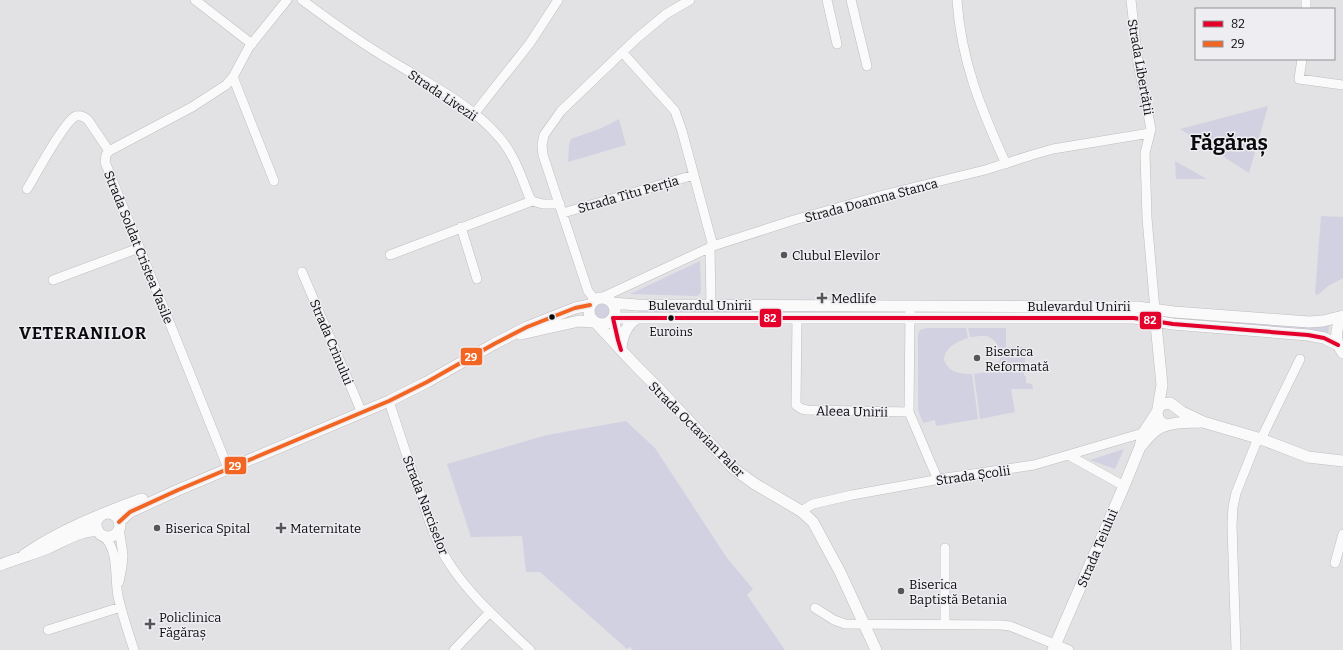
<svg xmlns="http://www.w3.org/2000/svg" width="1343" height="650" font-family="Bitter,serif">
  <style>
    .green { fill: #d2d1e1 }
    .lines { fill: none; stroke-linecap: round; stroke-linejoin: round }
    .minor-casing { stroke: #bebdc0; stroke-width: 10 }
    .major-casing { stroke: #bebdc0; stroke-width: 12 }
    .minor { stroke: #fbfafb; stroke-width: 9 }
    .major { stroke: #fbfafb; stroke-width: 11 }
    .bus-1-casing { stroke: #eeeef2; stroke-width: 7 }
    .bus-2-casing { stroke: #eeeef2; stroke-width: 7 }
    .bus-1 { stroke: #e4002b; stroke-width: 4 }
    .bus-2 { stroke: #f26522; stroke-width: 4 }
    .poi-dot { fill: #565658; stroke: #eeeef2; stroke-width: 1.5 }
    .bus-dot { fill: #0b0b0d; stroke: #eeeef2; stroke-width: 1.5 }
    .labels { text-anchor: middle; stroke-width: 3; stroke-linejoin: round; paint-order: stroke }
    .bus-label { font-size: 12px; fill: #0b0b0d; stroke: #eeeef2 }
    .street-label { font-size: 13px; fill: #0b0b0d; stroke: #eeeef2 }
    .poi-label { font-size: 13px; fill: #0b0b0d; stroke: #eeeef2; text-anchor: start }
    .district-label { font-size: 17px; font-weight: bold; letter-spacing: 1px; fill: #0b0b0d; stroke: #eeeef2 }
    .town-label { font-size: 21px; font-weight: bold; fill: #0b0b0d; stroke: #eeeef2 }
    .line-badge { stroke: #eeeef2; stroke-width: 1.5 }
    .badge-label { font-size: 11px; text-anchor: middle; font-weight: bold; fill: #fff }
  </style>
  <rect width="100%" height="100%" fill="#e2e1e4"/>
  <!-- green -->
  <path class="green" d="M 1268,106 L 1249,173 L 1180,129 Z
    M 619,119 L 626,145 L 568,162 L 569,145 L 571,139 L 602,128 Z
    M 1175,161 L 1207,179 L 1176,179 Z
    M 1321,216 L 1343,217 L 1343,278 L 1328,286 L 1318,295 L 1315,294 Z
    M 700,261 L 701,289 L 700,294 L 697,296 L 630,294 Z
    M593 312a8 8 0 1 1 16 0a8 8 0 1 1-16 0Z
    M 639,309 L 857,310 L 856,314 L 639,314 Z
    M 1234,321 L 1329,325 L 1328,334 L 1219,322 Z
    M 927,328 L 966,328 L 968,338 C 956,342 945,347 944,360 C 948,372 960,374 972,374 L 978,419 L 936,426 L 935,420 L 923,423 L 918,410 L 918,334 L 920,330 Z
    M 968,328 L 1006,328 L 1006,347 L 1026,347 L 1024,376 L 1026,376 L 1026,383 L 1032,384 L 1033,389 L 1011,389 L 1015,412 L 980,419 L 974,374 C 981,373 990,372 995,367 C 1006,358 999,339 986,336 C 981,335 975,337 970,337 Z
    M 626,421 L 655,448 L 727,558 L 753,589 L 747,595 L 785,650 L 633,650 L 630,647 L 627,649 L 540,572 L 526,572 L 522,536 L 471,537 L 447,464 L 547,435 Z
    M 1124,449 L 1115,469 L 1090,460 Z"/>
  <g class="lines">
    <!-- minor casing -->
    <g class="minor-casing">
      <path id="minor" d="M 195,0 L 252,44
        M 302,0 C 329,20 356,40 385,57 C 423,81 469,102 499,137 C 514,154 521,176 529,196 L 532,201 L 543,204 L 560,204
        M 827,0 L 837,44
        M 851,0 L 867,66
        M 957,0 C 961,61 981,109 1006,164
        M 1131,0 L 1138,63 L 1151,129 L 1145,153 L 1147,218 L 1155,310
        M 1306,0 L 1306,9
        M 622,52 L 675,111 L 682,131 L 713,246
        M 1302,59 L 1299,79 L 1343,85
        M 233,77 L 274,181
        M 474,114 L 530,43 L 558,0
        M 27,189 C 35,176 65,120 76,116 C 81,115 85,117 88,120 L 109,151
        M 563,213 L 694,175
        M 461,227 L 477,279
        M 710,247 L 711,305
        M 390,255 L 532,201
        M 302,272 L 362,413
        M 53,280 L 139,248
        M 601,298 L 713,246 L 794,220 L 883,195 L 985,170 L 1032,155 L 1053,149 L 1150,133
        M 595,300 L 588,291 L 543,155 L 542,145 L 544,135 L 561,111 L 636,39 L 666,14 L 690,0
        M 910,313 L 909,412 L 938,480
        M 797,318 L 796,405 L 802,409 L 807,410 L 909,412
        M 389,401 C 399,432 409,463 420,493 C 428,518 436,544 451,566 C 472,598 503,624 530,650
        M 1261,439 L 1300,359
        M 1070,456 L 1124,486
        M 228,468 L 105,162 L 106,155 L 109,151 L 192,107 L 226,85 L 233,77 L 249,47 L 287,0
        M 801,511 L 813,504 L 852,495 L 946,478 L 1034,465 L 1143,433
        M 101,534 C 120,548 114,576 118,596 C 122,614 128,632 134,650
        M 1335,563 L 1343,534
        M 119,582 L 122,566 L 123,555 L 119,528
        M 815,608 L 834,620 L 845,624 L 1001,625 L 1010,626 L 1069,650
        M 945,624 L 945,548
        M 48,630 L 121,607
        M 454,650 L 490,612
        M 1236,650 L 1232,525 L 1233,507 L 1236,493 L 1258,438"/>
    </g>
    <!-- major casing -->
    <g class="major-casing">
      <path id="major" d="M589 311a13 13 0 1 1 26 0a13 13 0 1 1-26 0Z
        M 612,303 L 637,305 L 1137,307 L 1174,312 L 1309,322 L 1323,321 L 1343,316
        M 1155,314 L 1162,385 L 1157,414 C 1158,420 1161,424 1167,425
        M 1343,316 C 1335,328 1334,341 1343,353
        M 597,324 L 636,366 L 660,390 L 734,469 L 755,484 L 801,511 L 813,522 L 840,572 L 876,650
        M 521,334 L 579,321 L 593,322
        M 621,348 C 622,336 626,325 637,318
        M 621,350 L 618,340 L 613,318 L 1134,318 L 1173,324 L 1308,335 L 1324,338 L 1338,345
        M 1158,408 L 1163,404 L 1170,403 L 1182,412 L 1203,422 L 1261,439 L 1308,457 L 1343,461
        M 1142,445 C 1146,440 1150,435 1155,431 C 1168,421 1186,423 1201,422
        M96 525a12 12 0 1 1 24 0a12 12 0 1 1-24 0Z
        M 119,522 L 130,512 L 178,490 L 389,401 L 427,382 L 494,344 L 527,327 L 575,308 L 590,305
        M 24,555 C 60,530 101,514 142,499
        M 0,565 C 16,559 32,554 48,548 C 63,542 81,529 98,531
        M 1053,650 L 1124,486 L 1140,447 L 1144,432 L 1157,412"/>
    </g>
    <!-- minor -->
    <use href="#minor" class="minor"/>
    <!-- major -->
    <use href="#major" class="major"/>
    <!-- bus-1 casing -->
    <g class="bus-1-casing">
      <path id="bus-1" d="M 621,350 L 618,340 L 613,318 L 1134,318 L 1173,324 L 1308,335 L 1324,338 L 1338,345"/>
    </g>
    <!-- bus-2 casing -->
    <g class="bus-2-casing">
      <path id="bus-2" d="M 119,522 L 130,512 L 178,490 L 389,401 L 427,382 L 494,344 L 527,327 L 575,308 L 590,305"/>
    </g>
    <!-- bus-1 -->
    <use href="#bus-1" class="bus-1"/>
    <!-- bus-2 -->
    <use href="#bus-2" class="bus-2"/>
  </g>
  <!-- markers -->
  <g class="poi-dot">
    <circle cx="784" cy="255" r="4"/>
    <path d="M820 292h4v4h4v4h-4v4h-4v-4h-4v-4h4z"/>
    <circle cx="977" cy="358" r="4"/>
    <circle cx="157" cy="528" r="4"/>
    <path d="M279 522h4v4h4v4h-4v4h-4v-4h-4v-4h4z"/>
    <circle cx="901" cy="591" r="4"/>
    <path d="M148 618h4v4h4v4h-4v4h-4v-4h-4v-4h4z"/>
  </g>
  <g class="bus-dot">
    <circle cx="552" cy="317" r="3.5"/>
    <circle cx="671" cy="318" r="3.5"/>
  </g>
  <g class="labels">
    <!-- bus labels -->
    <g class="bus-label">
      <text x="671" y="336">Euroins</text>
    </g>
    <!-- street labels -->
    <g class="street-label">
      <text transform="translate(1141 67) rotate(80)" y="5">Strada Libertății</text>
      <text transform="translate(443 95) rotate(34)" y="5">Strada Livezii</text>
      <text transform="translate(628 194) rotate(-16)" y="5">Strada Titu Perția</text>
      <text transform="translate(871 200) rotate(-15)" y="5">Strada Doamna Stanca</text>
      <text transform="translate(139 247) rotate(68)" y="5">Strada Soldat Cristea Vasile</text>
      <text x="700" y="310">Bulevardul Unirii</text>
      <text x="1079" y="311">Bulevardul Unirii</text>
      <text transform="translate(332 342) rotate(67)" y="5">Strada Crinului</text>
      <text transform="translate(852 411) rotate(1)" y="5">Aleea Unirii</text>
      <text transform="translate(697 429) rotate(45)" y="5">Strada Octavian Paler</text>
      <text transform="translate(973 475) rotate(-8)" y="5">Strada Școlii</text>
      <text transform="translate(426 505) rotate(69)" y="5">Strada Narciselor</text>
      <text transform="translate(1097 548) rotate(-67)" y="5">Strada Teiului</text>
    </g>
    <!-- poi labels -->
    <g class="poi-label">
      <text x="792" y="260">Clubul Elevilor</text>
      <text x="831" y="303">Medlife</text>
      <text x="985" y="356">Biserica<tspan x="985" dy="15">Reformată</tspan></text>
      <text x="165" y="533">Biserica Spital</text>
      <text x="290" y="533">Maternitate</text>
      <text x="909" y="589">Biserica<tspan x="909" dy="15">Baptistă Betania</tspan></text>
      <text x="159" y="622">Policlinica<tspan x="159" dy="15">Făgăraș</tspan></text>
    </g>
    <!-- district labels -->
    <g class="district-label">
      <text x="83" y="339">VETERANILOR</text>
    </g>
    <!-- town labels -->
    <g class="town-label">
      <text x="1229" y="150">Făgăraș</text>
    </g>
  </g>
  <g class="line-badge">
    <rect x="759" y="308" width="23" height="20" rx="4" fill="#e4002b"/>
    <rect x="1139" y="311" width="23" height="19" rx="4" fill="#e4002b"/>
    <rect x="460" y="347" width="23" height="19" rx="4" fill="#f26522"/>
    <rect x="224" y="456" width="23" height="19" rx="4" fill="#f26522"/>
  </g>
  <g class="badge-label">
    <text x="770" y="322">82</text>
    <text x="1150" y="324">82</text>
    <text x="471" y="361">29</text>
    <text x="235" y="470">29</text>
  </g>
  <!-- legend -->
  <rect x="1195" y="8" width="140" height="52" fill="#eeeef2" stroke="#939396"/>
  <rect x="1203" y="21" width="20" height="6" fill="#e4002b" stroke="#939396"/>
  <text x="1231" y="28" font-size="12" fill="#0b0b0d">82</text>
  <rect x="1203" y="41" width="20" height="6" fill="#f26522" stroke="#939396"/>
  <text x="1231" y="48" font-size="12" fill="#0b0b0d">29</text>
</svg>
